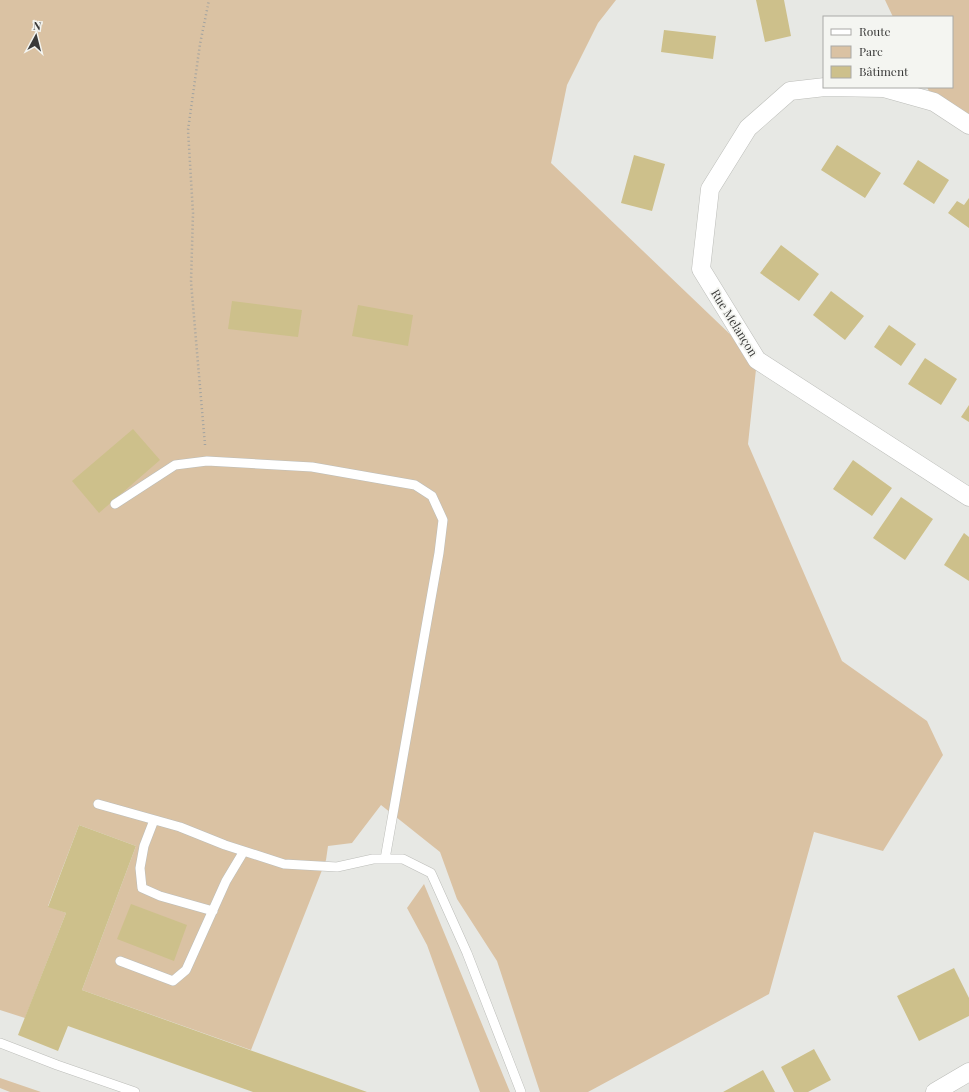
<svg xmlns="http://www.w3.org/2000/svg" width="969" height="1092" font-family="'Playfair Display',serif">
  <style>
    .green { fill: #dac2a3 }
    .building { fill: #cdc08b }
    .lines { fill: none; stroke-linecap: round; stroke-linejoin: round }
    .lane-casing { stroke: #bcbdb9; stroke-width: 10 }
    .street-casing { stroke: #bcbdb9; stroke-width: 19 }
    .path { stroke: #a2a3a0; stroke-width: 2.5; stroke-dasharray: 1 3; stroke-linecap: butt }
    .lane { stroke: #fff; stroke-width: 9 }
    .street { stroke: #fff; stroke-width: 18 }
    .labels { text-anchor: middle; stroke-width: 3.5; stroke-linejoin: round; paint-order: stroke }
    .street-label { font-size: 12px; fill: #3a3a39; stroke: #f4f5f1 }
  </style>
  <rect width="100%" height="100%" fill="#e7e8e4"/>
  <!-- green -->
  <path class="green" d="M 0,0 L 616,0 L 598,23 L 567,85 L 551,163 L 757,360 L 748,444 L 842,661 L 927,721 L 943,755 L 883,851 L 814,832 L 769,994 L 588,1092 L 540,1092 L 497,961 L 457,899 L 440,852 L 381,805 L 352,843 L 328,846 L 326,860 L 251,1050 L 82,990 L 136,846 L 79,825 L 48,906 L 66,913 L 25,1018 L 0,1010 Z
    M 885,0 L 969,0 L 969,125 L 934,102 L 927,87 L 952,87 L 952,17 L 893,17 Z
    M 424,884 L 510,1092 L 480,1092 L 427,945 L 407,908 Z
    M 0,1078 L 41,1092 L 10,1092 L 0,1088 Z"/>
  <!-- building -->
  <path class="building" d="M 756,0 L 784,0 L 791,36 L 765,42 Z
    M 664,30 L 716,36 L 713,59 L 661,52 Z
    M 837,145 L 881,173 L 865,198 L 821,170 Z
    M 634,155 L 665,164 L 652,211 L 621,203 Z
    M 918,160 L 949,180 L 934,204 L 903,184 Z
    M 969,198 L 969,228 L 948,213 L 957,201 L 964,205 Z
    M 781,245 L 819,274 L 799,301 L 760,273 Z
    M 831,291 L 864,316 L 845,340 L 813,315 Z
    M 232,301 L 302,310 L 298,337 L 228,329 Z
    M 358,305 L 413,315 L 408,346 L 352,336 Z
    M 889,325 L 916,344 L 901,366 L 874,347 Z
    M 925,358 L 957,379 L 941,405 L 908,384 Z
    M 969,405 L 969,422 L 961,417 Z
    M 133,429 L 160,460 L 99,513 L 72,481 Z
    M 853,460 L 892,488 L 872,516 L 833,489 Z
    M 901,497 L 933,519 L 905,560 L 873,538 Z
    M 964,533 L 969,537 L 969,581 L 944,565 Z
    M 79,825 L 136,846 L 82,990 L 367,1092 L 253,1092 L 68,1026 L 58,1051 L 18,1035 L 66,913 L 48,907 Z
    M 131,904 L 187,925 L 174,961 L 117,939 Z
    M 954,968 L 969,998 L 969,1016 L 919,1041 L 897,996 Z
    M 814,1049 L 831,1080 L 808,1092 L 794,1092 L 781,1067 Z
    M 763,1070 L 775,1092 L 723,1092 Z"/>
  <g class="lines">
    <!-- lane casing -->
    <g class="lane-casing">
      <path id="lane" d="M 115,504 L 175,465 L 207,461 L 312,467 L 415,485 L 432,496 L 443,520 L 439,553 L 385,859
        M 98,804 L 180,827 L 225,845 L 284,864 L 337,867 L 373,859 L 403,859 L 431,873 L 467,953 L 521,1092
        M 154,820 L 144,846 L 140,868 L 142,888 L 160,896 L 213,911
        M 120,961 L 173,981 L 186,970 L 226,881 L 244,851
        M 0,1043 L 57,1065 L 135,1092"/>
    </g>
    <!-- street casing -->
    <g class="street-casing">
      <path id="street" d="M 969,125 L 934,102 L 884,88 L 825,87 L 790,91 L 748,128 L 710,189 L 701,269 L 757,360 L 969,497
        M 935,1092 L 969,1072"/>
    </g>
    <!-- path -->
    <path class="path" d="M 205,445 L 191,282 L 193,213 L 188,130 L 200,44 L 209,0"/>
    <!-- lane -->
    <use href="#lane" class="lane"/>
    <!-- street -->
    <use href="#street" class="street"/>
  </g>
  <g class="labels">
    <!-- street labels -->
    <g class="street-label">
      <text transform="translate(734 323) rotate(58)" y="4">Rue Melançon</text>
    </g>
  </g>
  <!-- legend -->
  <rect x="823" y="16" width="130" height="72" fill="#f4f5f1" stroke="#aaaaa7"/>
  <rect x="831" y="29" width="20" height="6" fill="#ffffff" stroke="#aaaaa7"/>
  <text x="859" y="36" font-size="12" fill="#3a3a39">Route</text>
  <rect x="831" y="46" width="20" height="12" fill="#dac2a3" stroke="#aaaaa7"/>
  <text x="859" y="56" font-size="12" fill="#3a3a39">Parc</text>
  <rect x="831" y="66" width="20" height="12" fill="#cdc08b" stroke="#aaaaa7"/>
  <text x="859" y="76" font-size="12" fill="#3a3a39">Bâtiment</text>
  <!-- north arrow -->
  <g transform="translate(36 36) rotate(7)" stroke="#f4f5f1" stroke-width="3" paint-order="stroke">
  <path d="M0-3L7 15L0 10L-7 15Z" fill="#3a3a39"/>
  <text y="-6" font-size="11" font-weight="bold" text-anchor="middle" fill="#3a3a39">N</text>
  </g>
</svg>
